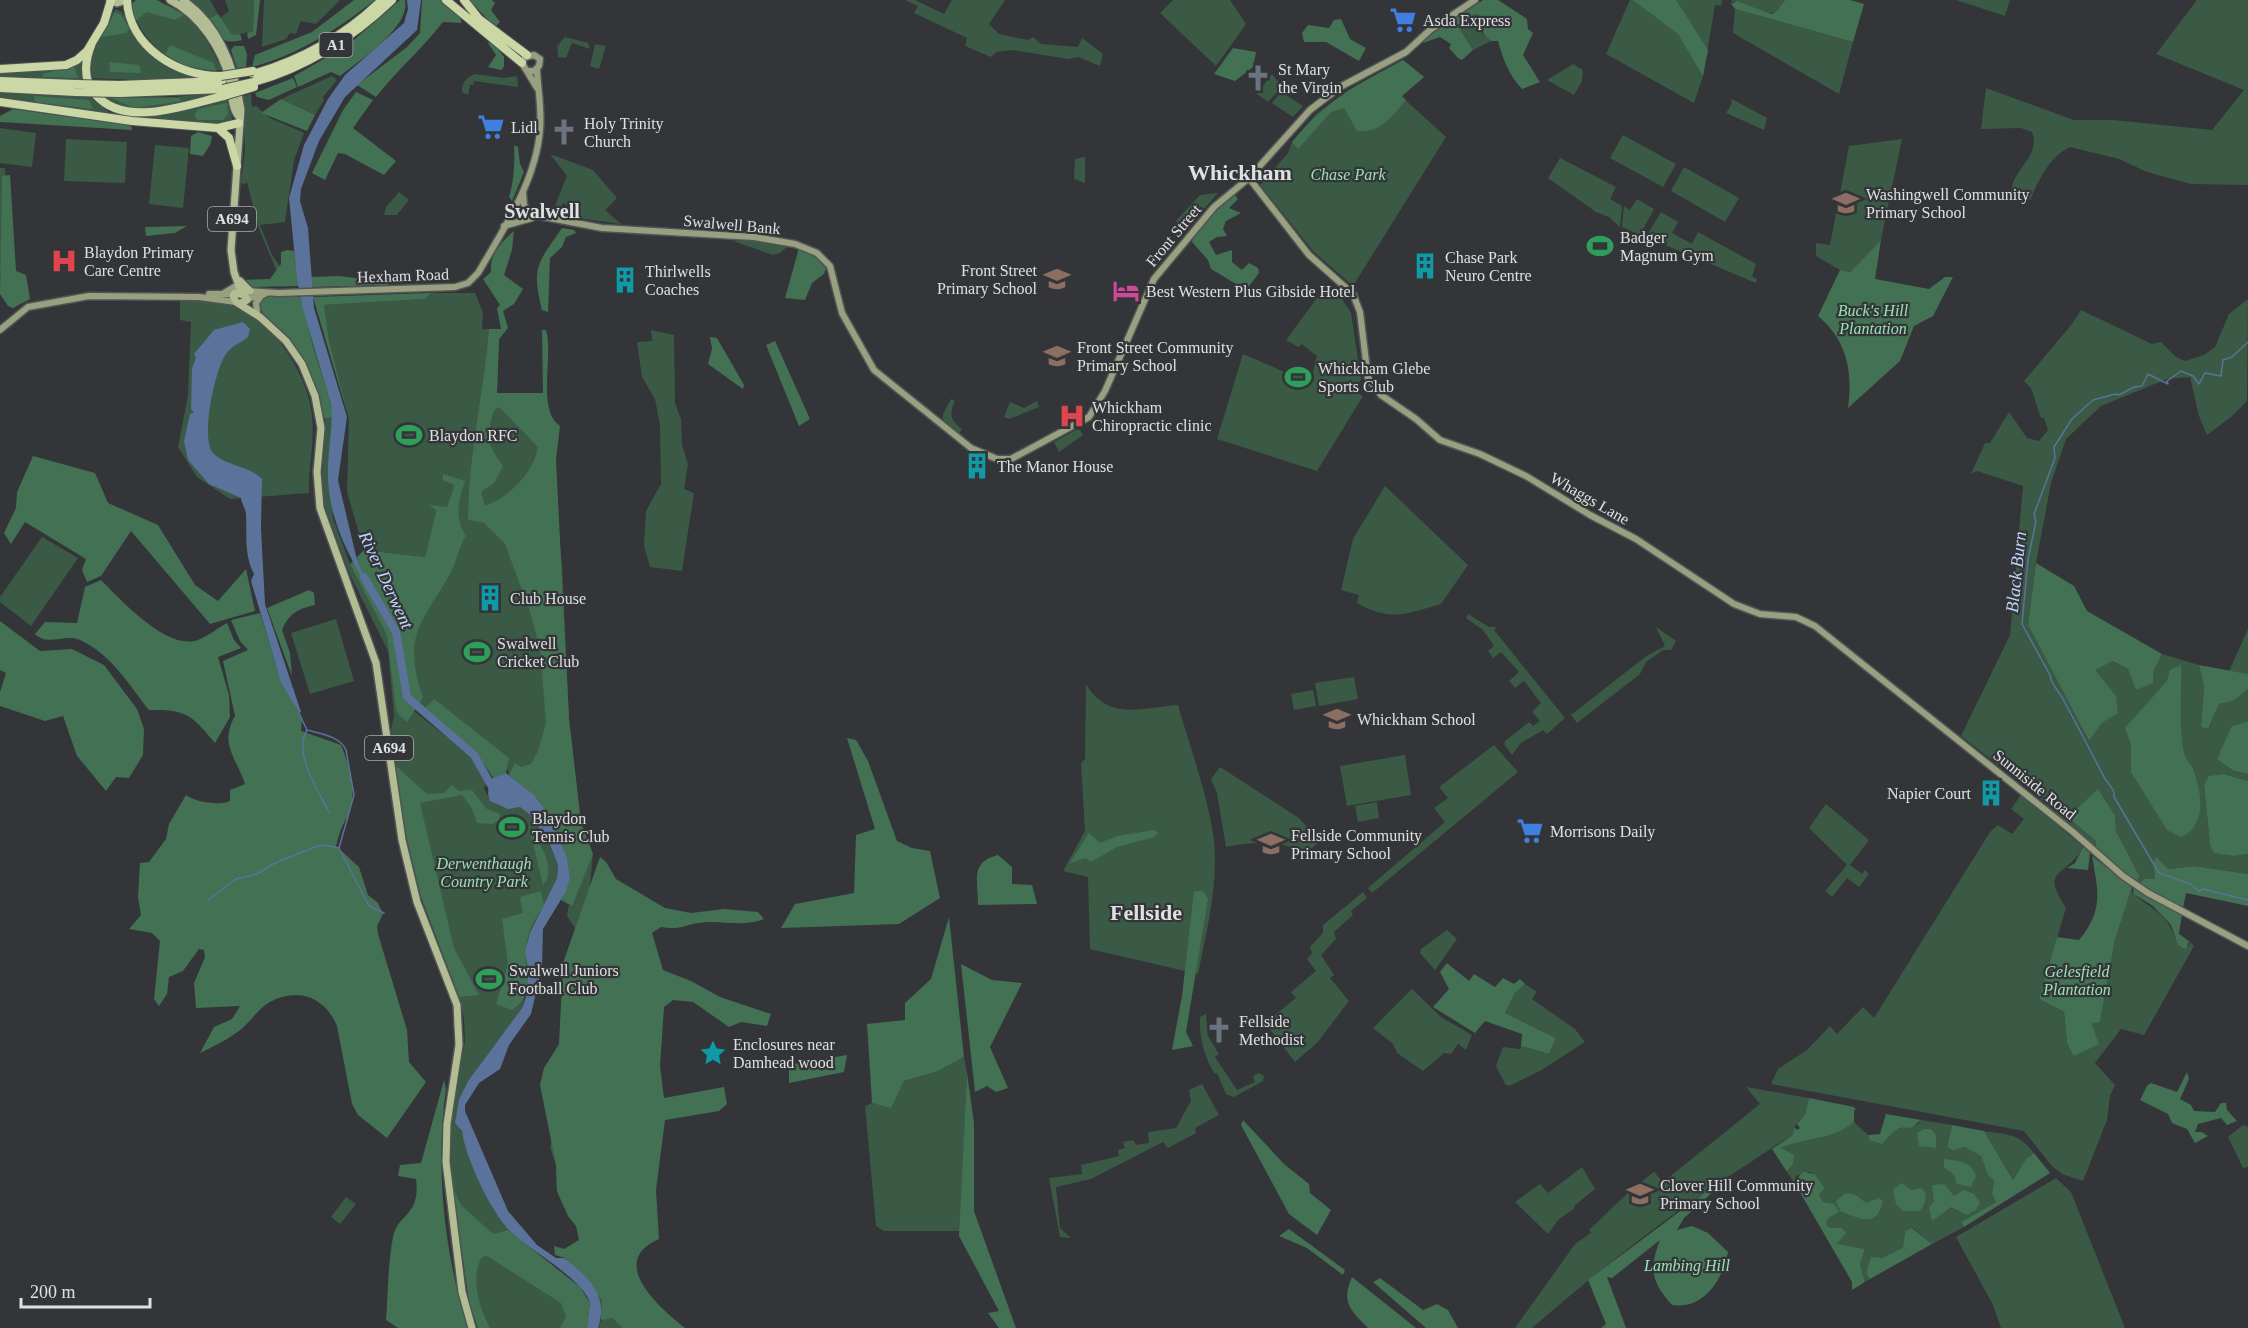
<svg xmlns="http://www.w3.org/2000/svg" width="2248" height="1328" font-family="'Times New Roman',serif">
  <style>
    .green { fill: #3a5a45 }
    .forest { fill: #437154; fill-rule: evenodd }
    .water { fill: #5b729a }
    .lines { fill: none; stroke-linecap: round; stroke-linejoin: round }
    .stream { stroke: #5b729a; stroke-width: 1.5 }
    .river { stroke: #5b729a; stroke-width: 8 }
    .secondary-casing { stroke: #525456; stroke-width: 9 }
    .primary-casing { stroke: #525456; stroke-width: 10 }
    .highway-casing { stroke: #525456; stroke-width: 10 }
    .secondary { stroke: #98a080; stroke-width: 6 }
    .primary { stroke: #b3bd94; stroke-width: 7 }
    .highway { stroke: #cbd8a6; stroke-width: 8 }
    .highway-bridge-casing { stroke: #525456; stroke-width: 10; stroke-linecap: butt }
    .highway-bridge { stroke: #cbd8a6; stroke-width: 8 }
    .labels { text-anchor: middle; stroke-width: 4.5; stroke-linejoin: round; paint-order: stroke }
    .shield { fill: #333538; stroke: #abadae; stroke-width: 1.5 }
    .shield-label { font-size: 15px; font-weight: bold; fill: #dee0e1 }
    .poi-label { font-size: 16px; fill: #dee0e1; stroke: #333538; text-anchor: start }
    .park-label { font-size: 16px; font-style: italic; fill: #99e2b3; stroke: #333538 }
    .street-label { font-size: 16px; fill: #dee0e1; stroke: #333538 }
    .water-label { font-size: 18px; font-style: italic; fill: #c2d8ff; stroke: #333538 }
    .quarter-label { font-size: 20px; font-weight: bold; fill: #dee0e1; stroke: #333538 }
    .district-label { font-size: 22px; font-weight: bold; fill: #dee0e1; stroke: #333538 }
  </style>
  <rect width="100%" height="100%" fill="#333538"/>
  <!-- green -->
  <path class="green" d="M 136,0 C 185,0 203,30 222,70 C 180,76 141,44 131,5 Z
    M 189,0 L 210,0 L 218,14 L 209,18 Z
    M 225,0 L 254,0 L 253,31 L 232,36 L 220,18 L 229,11 Z
    M 264,0 L 340,0 L 316,24 L 301,21 L 296,34 L 290,33 L 286,39 L 262,47 Z
    M 905,0 L 915,0 L 944,14 L 952,0 L 1005,0 L 989,24 L 999,34 L 1028,40 L 1033,37 L 1041,44 L 1078,47 L 1082,38 L 1103,54 L 1100,66 L 1078,57 L 1068,59 L 1013,50 L 996,52 L 991,57 L 965,46 L 967,38 L 914,13 L 918,6 Z
    M 1173,0 L 1230,0 L 1246,24 L 1216,66 L 1160,13 Z
    M 1630,0 L 1722,0 L 1721,6 L 1715,5 L 1703,76 L 1694,103 L 1606,54 Z
    M 1732,0 L 1785,0 L 1776,12 L 1766,14 L 1734,1 L 1731,4 Z
    M 1956,0 L 2010,0 L 2005,16 Z
    M 2197,0 L 2248,0 L 2248,185 L 2191,184 L 2147,172 L 2119,159 L 2070,147 C 2049,157 2039,180 2030,200 L 2012,193 C 2009,171 2042,157 2032,132 L 2021,128 L 1981,129 L 1986,88 L 2074,120 L 2113,120 L 2212,130 L 2244,90 L 2156,54 Z
    M 116,9 L 122,12 L 143,45 L 204,78 L 187,82 L 89,78 L 89,58 L 111,15 Z
    M 1735,9 L 1853,42 L 1839,94 L 1733,33 Z
    M 1476,14 L 1480,16 L 1482,33 L 1491,41 L 1473,50 L 1458,26 L 1465,19 Z
    M 565,37 L 588,43 L 590,49 L 572,43 L 566,58 L 558,57 L 557,46 Z
    M 595,44 L 606,46 L 599,69 L 590,66 Z
    M 82,59 L 83,80 L 0,77 L 0,72 L 67,68 Z
    M 1403,60 L 1424,77 L 1401,96 L 1446,137 L 1353,286 L 1314,252 L 1260,185 L 1288,153 L 1292,142 L 1316,114 L 1348,90 Z
    M 1573,64 L 1583,70 L 1582,81 L 1574,95 L 1547,80 Z
    M 475,74 L 504,78 L 517,76 L 518,87 L 474,81 L 473,85 L 470,85 L 468,95 L 462,92 C 462,82 466,78 475,74 Z
    M 1272,74 L 1282,87 L 1268,102 L 1257,94 Z
    M 332,76 L 337,80 L 323,97 L 324,100 L 315,115 L 281,99 Z
    M 0,92 L 91,97 L 109,112 L 126,116 L 0,99 Z
    M 220,92 L 221,94 C 182,103 136,121 101,96 L 176,97 Z
    M 1281,92 L 1303,106 L 1293,117 L 1272,103 Z
    M 251,94 L 252,107 L 256,106 L 270,118 L 304,133 L 294,160 L 285,222 L 260,225 L 272,255 L 281,268 L 277,272 L 258,226 L 247,182 L 243,185 L 241,182 L 245,150 L 243,96 Z
    M 1732,99 L 1767,118 L 1764,130 L 1726,113 L 1731,105 Z
    M 230,100 L 232,121 L 220,125 L 128,118 Z
    M 0,128 L 36,133 L 32,167 L 0,163 Z
    M 1623,135 L 1676,164 L 1663,187 L 1610,158 Z
    M 66,139 L 127,142 L 125,183 L 64,181 Z
    M 1902,139 L 1881,240 L 1850,272 L 1840,270 L 1816,256 L 1816,243 L 1830,245 L 1849,146 Z
    M 155,145 L 189,148 L 183,208 L 149,204 Z
    M 550,154 L 593,170 L 617,198 L 605,210 L 621,224 L 571,217 L 575,210 L 563,203 L 558,211 L 553,211 L 567,176 Z
    M 1085,157 L 1085,183 L 1074,179 L 1075,159 Z
    M 1560,158 L 1616,187 L 1610,199 L 1622,206 L 1620,227 L 1609,217 L 1596,212 L 1548,178 Z
    M 1684,167 L 1739,198 L 1725,222 L 1671,191 Z
    M 0,168 L 5,168 L 10,259 L 0,274 Z
    M 399,192 L 409,200 L 397,215 L 384,215 L 386,207 Z
    M 1218,193 L 1185,231 L 1176,221 L 1200,195 Z
    M 1637,199 L 1654,209 L 1640,235 L 1622,227 L 1624,206 L 1630,210 Z
    M 1661,212 L 1678,222 L 1672,233 L 1692,244 L 1698,232 L 1756,264 L 1752,276 L 1757,279 L 1756,283 L 1646,237 Z
    M 733,241 L 754,241 L 787,247 L 780,253 L 773,255 Z
    M 1325,287 L 1342,299 L 1351,313 L 1361,379 L 1355,392 L 1363,396 L 1317,471 L 1217,439 L 1243,354 L 1289,374 L 1312,375 L 1317,356 L 1302,344 L 1298,347 L 1286,340 Z
    M 431,293 L 475,293 L 483,313 L 482,329 L 506,330 L 499,339 L 497,393 L 543,393 L 562,565 L 569,719 L 581,823 L 593,854 L 590,885 L 592,1202 L 666,1328 L 598,1328 L 601,1320 L 593,1245 L 563,1206 L 557,1191 L 556,1165 L 550,1147 L 564,1094 L 575,928 L 567,916 L 570,899 L 567,857 L 534,795 L 509,775 L 507,768 L 496,770 L 418,704 L 403,662 L 451,508 L 430,506 L 436,511 L 425,557 L 364,550 L 347,492 L 349,419 L 329,340 L 324,305 L 425,299 Z
    M 268,297 L 301,297 L 331,404 L 333,518 L 350,564 L 391,636 L 410,708 L 471,756 L 488,780 L 484,789 C 492,805 504,809 520,807 L 530,815 L 549,842 L 558,865 L 557,878 L 544,906 L 522,1008 L 468,1081 L 462,1096 L 460,1127 L 478,1176 L 494,1210 L 587,1328 L 478,1328 L 469,1301 L 449,1157 L 449,1129 L 465,1041 L 464,1018 L 450,968 L 421,897 L 400,810 L 394,763 L 391,731 L 394,715 L 388,651 L 350,575 L 324,505 L 322,478 L 326,410 L 299,353 L 277,326 L 261,312 L 259,305 L 263,298 Z
    M 2248,299 L 2247,401 L 2231,417 L 2207,435 L 2199,416 L 2190,377 L 2167,379 L 2101,406 L 2066,439 L 2051,483 L 2036,563 L 2028,625 L 2089,741 L 2102,723 L 2118,712 L 2094,670 L 2113,661 L 2128,669 L 2153,672 L 2162,654 L 2199,665 L 2204,687 L 2201,727 L 2208,729 L 2219,704 L 2233,701 L 2248,689 L 2248,721 L 2232,726 L 2234,771 L 2248,774 L 2248,781 L 2224,774 L 2204,785 L 2210,845 L 2215,853 L 2234,856 L 2248,854 L 2248,874 L 2196,866 L 2168,869 L 2153,864 L 2155,879 L 2140,884 L 2136,881 L 2140,877 L 2116,831 L 2115,816 L 2096,841 L 2096,849 L 2028,788 L 1961,736 L 2010,635 L 2023,486 L 1977,471 L 1971,474 L 1985,443 L 1990,443 L 2009,412 L 2027,438 L 2039,441 L 2048,430 L 2044,418 L 2041,418 L 2031,388 L 2024,381 L 2072,324 L 2081,310 L 2152,344 L 2161,342 L 2176,357 L 2185,361 L 2204,355 L 2215,347 L 2229,314 Z
    M 180,301 C 199,301 221,300 239,308 C 275,323 308,377 312,415 C 315,441 308,467 309,493 L 230,499 L 197,477 L 178,447 L 188,395 L 191,322 L 180,320 Z
    M 651,330 L 674,335 L 675,403 L 681,419 L 682,445 L 688,464 L 684,489 L 694,493 L 682,571 L 650,567 L 644,546 L 646,511 L 661,484 L 660,425 L 655,399 L 642,377 L 637,342 L 652,341 Z
    M 951,399 L 955,401 C 949,414 950,420 962,429 L 959,434 L 943,420 L 943,414 Z
    M 1037,401 L 1039,407 L 1009,419 L 1004,417 L 1010,402 L 1024,408 Z
    M 1076,430 L 1080,430 L 1083,435 L 1059,452 L 1054,442 Z
    M 1385,486 L 1468,565 L 1441,604 C 1406,614 1391,622 1357,603 L 1359,595 L 1341,590 L 1353,539 Z
    M 42,537 L 78,558 L 31,626 L 0,602 L 0,597 Z
    M 1468,614 L 1489,627 L 1497,627 L 1494,630 L 1565,718 L 1547,734 L 1543,730 L 1521,743 L 1512,755 L 1504,744 L 1505,741 L 1529,722 L 1533,726 L 1540,721 L 1532,712 L 1541,703 L 1524,681 L 1515,688 L 1509,681 L 1519,672 L 1501,652 L 1493,658 L 1488,651 L 1494,646 L 1483,630 L 1466,618 Z
    M 336,619 L 354,681 L 310,694 L 291,633 Z
    M 1656,627 L 1676,641 L 1671,650 L 1663,650 L 1646,662 L 1640,674 L 1577,723 L 1571,715 L 1645,657 L 1665,646 Z
    M 2248,629 L 2248,674 L 2229,671 Z
    M 1354,677 L 1358,699 L 1319,706 L 1315,683 Z
    M 1086,684 C 1108,721 1141,708 1178,705 C 1190,747 1206,790 1213,833 C 1220,880 1207,929 1198,974 L 1090,949 L 1088,877 L 1063,871 L 1085,831 L 1081,763 L 1085,759 Z
    M 1313,690 L 1316,706 L 1294,710 L 1291,694 Z
    M 1494,745 L 1518,772 L 1372,893 L 1368,888 L 1445,822 L 1434,808 L 1448,798 L 1439,787 Z
    M 1405,755 L 1411,795 L 1347,806 L 1340,766 Z
    M 1220,767 L 1299,818 L 1320,841 L 1305,854 C 1285,839 1248,842 1226,847 L 1217,793 L 1211,779 Z
    M 2021,795 L 2083,847 C 2066,879 2039,867 2066,908 L 2039,999 L 2064,1012 L 2067,1043 L 2091,1022 L 2100,1022 L 2115,940 L 2132,887 L 2132,892 C 2151,910 2167,912 2176,940 L 2189,946 L 2189,941 L 2194,946 L 2144,1035 L 2121,1029 L 2095,1063 L 2115,1085 L 2110,1096 L 2107,1120 L 2083,1181 L 2062,1174 L 2052,1166 L 2024,1131 L 1771,1084 L 1778,1069 L 1807,1050 L 1830,1026 L 1837,1034 L 1863,1007 L 1874,1018 L 1990,832 L 1998,825 L 2012,834 L 2024,819 L 2011,809 Z
    M 1377,802 L 1379,818 L 1358,822 L 1355,806 Z
    M 1826,804 L 1869,840 L 1850,865 L 1862,874 L 1865,870 L 1869,874 L 1859,887 L 1847,878 L 1832,897 L 1825,891 L 1847,865 L 1809,828 Z
    M 1363,892 L 1367,898 L 1351,911 L 1353,915 L 1334,932 L 1336,939 L 1321,955 L 1334,975 L 1330,978 L 1349,1001 L 1317,1043 L 1295,1062 L 1265,1023 L 1296,998 L 1291,992 L 1316,971 L 1307,959 L 1312,953 L 1310,947 L 1323,933 L 1323,925 Z
    M 1447,930 L 1457,939 L 1435,970 L 1420,953 L 1421,949 Z
    M 1525,984 L 1537,992 L 1532,999 L 1575,1029 L 1585,1042 L 1540,1071 L 1509,1086 L 1505,1084 L 1496,1066 L 1503,1047 L 1520,1049 L 1521,1046 L 1549,1054 L 1556,1038 L 1505,1013 L 1515,993 Z
    M 1412,989 L 1441,1017 L 1472,1035 L 1466,1050 L 1458,1044 L 1451,1054 L 1444,1053 L 1423,1071 L 1397,1053 L 1393,1044 L 1373,1028 Z
    M 1206,1014 L 1208,1036 L 1219,1054 L 1215,1057 L 1237,1090 L 1255,1082 L 1253,1076 L 1259,1073 L 1264,1076 L 1263,1081 L 1234,1097 L 1226,1094 L 1217,1073 L 1214,1073 C 1204,1056 1199,1037 1200,1017 Z
    M 964,1057 L 967,1073 L 960,1231 L 884,1231 L 876,1226 L 865,1106 L 872,1103 L 891,1107 L 904,1081 L 936,1072 Z
    M 1202,1084 L 1219,1115 L 1195,1128 L 1196,1133 L 1168,1148 L 1163,1142 L 1091,1179 L 1056,1187 L 1060,1228 L 1071,1238 L 1060,1237 L 1049,1178 L 1082,1174 L 1081,1165 L 1119,1156 L 1118,1150 L 1125,1148 L 1123,1142 L 1133,1140 L 1136,1145 L 1149,1143 L 1148,1132 L 1176,1128 L 1191,1101 L 1189,1090 Z
    M 1746,1087 L 1809,1098 L 1805,1114 L 1794,1127 L 1793,1135 C 1775,1145 1760,1156 1743,1167 C 1668,1215 1599,1270 1532,1328 L 1515,1328 L 1575,1244 L 1591,1233 L 1589,1230 L 1633,1188 L 1654,1172 L 1663,1182 L 1760,1104 Z
    M 1921,1120 L 1952,1125 L 1947,1147 L 1953,1151 L 1964,1147 L 1981,1156 L 1988,1175 L 1994,1179 L 1992,1194 L 1996,1202 L 1961,1222 L 1964,1227 L 1932,1244 L 1913,1228 L 1905,1231 L 1904,1248 L 1882,1258 L 1866,1273 L 1870,1279 L 1865,1282 L 1860,1264 L 1865,1249 L 1836,1245 L 1845,1233 L 1842,1228 L 1828,1228 L 1826,1223 L 1828,1204 L 1823,1202 L 1819,1195 L 1825,1188 L 1815,1174 L 1810,1172 L 1796,1176 L 1794,1182 L 1787,1172 L 1793,1164 L 1781,1148 C 1806,1137 1832,1141 1854,1122 L 1868,1135 L 1869,1140 L 1888,1138 L 1893,1130 L 1918,1124 Z
    M 2243,1125 L 2248,1127 L 2248,1167 L 2243,1168 L 2228,1137 Z
    M 1984,1131 C 2008,1135 2019,1133 2034,1153 L 2026,1159 L 2013,1180 Z
    M 1582,1167 L 1595,1189 L 1574,1206 L 1575,1208 L 1558,1220 L 1548,1234 L 1515,1202 L 1540,1184 L 1548,1193 Z
    M 2056,1178 L 2071,1192 L 2125,1328 L 2001,1328 L 1993,1305 L 1956,1237 Z
    M 346,1197 L 356,1204 L 340,1224 L 331,1217 Z"/>
  <!-- forest -->
  <path class="forest" d="M 136,0 L 157,0 L 184,15 L 175,20 L 147,12 L 134,22 L 131,5 Z
    M 254,0 L 260,0 L 256,35 L 248,39 L 247,33 L 253,31 Z
    M 354,0 L 375,0 C 338,29 298,55 252,67 L 255,55 L 312,32 Z
    M 400,0 L 405,0 C 411,27 360,60 340,76 L 331,72 L 298,87 L 294,76 L 348,45 Z
    M 422,0 L 441,0 L 461,18 L 461,23 L 443,22 C 422,49 397,70 376,97 L 357,85 L 407,47 L 420,33 Z
    M 469,0 L 492,0 L 495,3 L 491,10 L 500,22 L 495,27 Z
    M 1483,0 L 1498,0 L 1527,19 L 1528,29 L 1533,33 L 1523,55 L 1540,82 L 1522,89 C 1509,75 1503,59 1498,41 L 1491,41 C 1481,32 1480,29 1480,16 L 1476,14 L 1465,19 L 1458,26 L 1473,50 L 1462,60 L 1458,58 L 1449,48 L 1451,44 L 1440,37 L 1423,43 L 1426,38 Z
    M 1633,0 L 1676,0 L 1708,50 L 1703,76 L 1678,34 Z
    M 1785,0 L 1850,0 L 1864,4 L 1853,42 L 1735,9 L 1731,4 L 1737,1 L 1771,14 L 1776,12 Z
    M 115,12 L 121,15 L 129,28 L 127,33 L 102,37 Z
    M 218,14 L 232,35 L 240,34 L 242,40 C 217,46 223,34 209,18 Z
    M 1341,19 L 1350,39 L 1366,48 L 1359,61 L 1326,42 L 1304,42 L 1302,33 L 1308,25 L 1329,28 L 1334,20 Z
    M 492,41 L 504,57 L 504,67 L 501,70 L 488,67 L 496,55 L 488,43 Z
    M 170,45 L 214,63 L 216,71 L 185,66 L 165,54 Z
    M 234,46 L 244,46 L 247,54 L 246,67 L 237,68 L 231,50 Z
    M 1233,48 L 1256,52 L 1253,67 L 1235,81 L 1214,74 Z
    M 1403,60 L 1424,77 L 1402,96 L 1406,100 C 1392,116 1380,134 1357,131 L 1344,108 L 1331,112 L 1298,149 L 1292,142 C 1328,99 1355,86 1403,60 Z
    M 109,62 L 139,65 L 141,73 L 110,72 Z
    M 74,65 L 78,78 L 43,77 L 43,74 Z
    M 293,78 L 297,87 L 269,100 L 257,97 L 255,93 Z
    M 356,92 L 373,100 L 353,128 L 396,161 L 384,175 L 345,154 L 338,153 L 325,180 L 312,173 L 343,110 Z
    M 34,96 L 89,100 L 93,109 L 35,102 Z
    M 111,98 L 179,98 L 182,101 L 134,108 Z
    M 281,99 L 315,115 L 307,131 L 261,113 Z
    M 227,103 L 228,114 L 223,120 L 198,120 L 194,116 L 198,109 Z
    M 13,109 L 121,124 L 131,126 L 132,130 L 0,122 L 0,116 Z
    M 198,132 L 212,136 L 211,143 L 203,156 L 190,154 L 191,136 Z
    M 514,145 L 518,147 L 520,164 L 524,172 L 512,201 L 509,197 C 514,181 515,162 514,145 Z
    M 10,175 L 16,271 L 26,275 L 30,299 L 13,308 L 8,306 L 0,294 L 2,176 Z
    M 1235,195 L 1238,199 L 1229,208 L 1241,213 L 1226,221 L 1223,229 L 1227,236 L 1217,237 L 1209,242 L 1216,255 L 1232,250 L 1232,262 L 1242,270 L 1249,263 L 1258,268 L 1259,273 L 1246,290 L 1211,269 L 1208,260 L 1192,242 C 1195,223 1220,205 1235,195 Z
    M 187,226 L 175,233 L 146,236 L 145,227 Z
    M 562,228 L 574,230 L 576,233 L 566,237 L 562,247 L 550,258 L 548,312 L 542,310 C 531,266 538,263 562,228 Z
    M 514,231 L 512,250 L 504,275 L 523,289 L 514,304 L 503,311 L 508,328 L 499,339 L 497,393 L 543,393 L 542,330 L 546,330 C 554,356 536,410 560,426 L 556,460 L 569,719 L 581,823 L 593,854 L 572,906 L 561,900 L 570,879 L 567,857 L 538,799 L 509,775 L 515,763 L 521,767 L 531,764 L 538,751 L 546,723 L 540,648 L 530,612 L 505,544 L 483,522 L 468,520 C 468,456 484,393 489,329 L 501,329 L 497,308 L 500,305 L 483,279 L 491,272 C 489,255 502,241 514,231 ZM 499,407 L 538,447 C 534,473 508,498 485,506 L 481,492 L 494,483 L 503,466 C 486,443 486,437 494,410 Z
    M 1881,240 L 1875,279 L 1929,289 L 1945,277 L 1953,277 L 1933,316 L 1914,326 L 1900,361 L 1848,408 C 1853,372 1847,340 1818,316 L 1840,270 L 1850,272 Z
    M 799,248 L 817,255 L 826,268 L 824,274 L 812,283 L 805,300 L 785,298 Z
    M 287,250 L 294,251 L 299,286 L 248,287 L 241,280 L 270,279 L 281,264 L 281,252 Z
    M 339,276 L 388,282 L 388,285 L 311,287 L 311,277 Z
    M 431,293 L 425,299 L 324,305 L 329,340 L 349,419 L 313,297 Z
    M 268,297 L 301,297 L 313,348 L 329,397 L 333,417 L 323,419 C 318,395 313,373 298,352 C 290,341 261,314 259,305 L 263,298 Z
    M 710,337 L 717,338 L 744,385 L 743,389 L 708,364 L 712,349 Z
    M 775,341 L 810,419 L 799,426 L 766,345 Z
    M 33,456 L 95,473 L 108,503 L 158,525 L 195,585 L 218,601 L 246,569 L 255,611 L 210,624 L 131,531 L 101,576 L 87,582 L 82,570 L 86,559 L 25,522 L 11,544 L 4,533 L 16,508 L 17,492 Z
    M 443,474 L 465,481 C 458,502 454,516 466,536 C 458,548 457,562 450,574 C 421,625 402,634 423,698 L 407,722 L 399,715 L 396,709 L 387,635 L 350,564 L 364,550 L 425,557 L 436,511 L 429,505 L 447,507 L 454,488 L 454,485 L 443,480 Z
    M 2036,563 L 2074,586 L 2087,611 L 2162,654 L 2153,672 L 2153,683 L 2136,690 L 2128,669 L 2113,661 L 2095,670 L 2116,696 L 2118,713 L 2102,723 L 2089,741 L 2028,625 Z
    M 101,580 C 121,600 167,651 198,640 C 208,636 218,628 227,623 L 234,640 L 241,648 L 218,657 L 229,695 L 230,717 L 215,743 C 192,715 186,709 149,710 C 129,685 110,653 80,640 C 65,633 48,647 35,634 L 45,622 L 77,623 L 85,587 Z
    M 309,590 L 314,593 L 315,605 C 297,609 289,614 282,630 L 290,653 L 292,676 L 267,608 Z
    M 260,613 L 278,671 L 302,720 L 301,731 L 341,745 C 349,763 358,796 348,815 C 342,826 339,833 336,846 L 359,867 L 368,895 L 378,903 L 383,914 L 377,926 L 378,934 L 407,1030 L 409,1062 L 426,1082 L 387,1138 L 358,1115 L 352,1104 L 337,1026 C 325,997 298,987 270,1002 C 257,1009 249,1025 236,1033 C 225,1041 212,1047 200,1053 L 214,1027 L 232,1019 L 240,1006 L 196,1008 L 194,983 L 205,957 L 204,950 L 199,949 L 183,971 L 169,977 L 167,994 L 159,1006 L 154,999 L 160,941 L 152,933 L 129,929 L 141,915 L 138,897 L 140,863 L 149,862 L 166,839 L 169,824 L 186,795 C 195,802 220,806 230,801 L 230,790 L 245,784 C 236,757 219,744 235,716 L 223,661 L 248,650 L 240,641 L 231,620 Z
    M 0,621 L 40,651 L 72,649 L 104,665 L 137,709 L 144,729 L 143,755 L 129,778 L 116,777 L 106,791 L 77,756 L 63,716 L 45,721 L 0,706 L 0,692 L 6,673 L 0,670 Z
    M 2181,665 C 2182,692 2178,727 2184,753 C 2185,759 2190,763 2193,769 C 2202,792 2207,826 2181,837 L 2167,830 L 2131,772 L 2131,744 L 2125,728 L 2167,681 L 2170,670 Z
    M 2199,665 L 2248,674 L 2248,689 L 2233,701 L 2219,704 L 2208,729 L 2201,727 L 2204,687 Z
    M 434,699 L 509,758 L 506,773 L 494,779 L 475,751 L 424,709 Z
    M 2248,721 L 2248,774 L 2234,771 L 2217,759 L 2232,726 Z
    M 847,738 L 856,740 L 868,761 L 897,841 L 912,848 L 930,851 L 940,898 L 899,924 L 781,928 L 795,904 L 854,893 L 856,835 L 875,829 Z
    M 394,764 L 427,794 L 444,793 L 452,785 L 459,791 L 472,790 L 487,809 L 500,814 L 499,821 L 492,824 L 477,823 L 471,807 L 462,795 L 420,803 L 454,948 L 479,995 L 459,997 L 421,897 L 400,810 Z
    M 2224,774 L 2248,781 L 2248,854 L 2234,856 L 2214,853 L 2210,845 L 2204,785 L 2209,776 Z
    M 2098,789 L 2115,816 L 2116,831 L 2140,877 L 2136,881 L 2096,849 L 2096,841 L 2068,817 Z
    M 1154,830 L 1158,833 L 1154,837 L 1117,847 L 1091,862 L 1086,858 L 1070,863 L 1089,833 L 1100,843 L 1117,836 Z
    M 530,831 C 541,842 557,871 543,885 Z
    M 2083,847 L 2090,853 L 2088,870 L 2067,868 L 2075,863 Z
    M 998,855 L 1012,867 L 1012,884 L 1032,885 L 1037,904 L 978,905 C 978,880 970,862 998,855 Z
    M 2092,856 L 2132,887 L 2115,940 L 2100,1022 L 2091,1023 L 2099,1044 L 2074,1056 L 2067,1043 L 2064,1012 L 2039,999 L 2057,937 L 2079,940 C 2104,910 2098,891 2092,856 Z
    M 600,857 L 606,862 L 616,879 L 665,908 L 691,913 L 724,909 L 758,912 L 764,919 C 742,928 720,919 698,923 C 681,926 681,930 661,927 L 652,933 L 663,970 L 691,981 L 720,997 L 771,1014 L 767,1026 L 741,1022 L 729,1027 L 693,1002 L 673,1000 L 664,1007 L 660,1066 L 664,1098 L 724,1087 L 727,1104 L 719,1111 L 665,1120 L 656,1190 L 659,1239 C 606,1262 660,1308 685,1328 L 623,1328 L 613,1318 L 601,1320 L 602,1300 L 565,1258 L 555,1255 L 554,1246 L 564,1249 L 579,1240 L 576,1226 L 568,1216 L 557,1191 L 556,1165 L 540,1085 L 544,1068 L 559,1044 L 563,963 Z
    M 2156,857 L 2168,869 L 2195,866 L 2248,874 L 2248,906 L 2186,893 L 2183,908 L 2140,884 L 2144,879 L 2155,879 L 2153,864 Z
    M 2133,888 L 2182,915 L 2179,934 L 2189,941 L 2186,949 L 2178,945 L 2171,925 L 2153,906 L 2134,894 Z
    M 541,891 L 544,906 C 534,919 527,933 526,950 C 524,974 537,993 512,1010 L 496,1004 L 508,964 L 502,919 L 523,913 L 520,897 Z
    M 1194,891 L 1203,891 L 1208,899 L 1186,1032 L 1193,1046 L 1172,1050 L 1182,996 Z
    M 949,917 L 964,1057 L 936,1072 L 904,1081 L 891,1108 L 872,1103 L 867,1024 L 905,1020 L 905,1003 L 931,979 Z
    M 1447,963 L 1469,981 L 1474,974 L 1495,987 L 1503,978 L 1514,984 L 1520,979 L 1525,984 L 1515,993 L 1505,1013 L 1556,1038 L 1549,1054 L 1521,1046 L 1522,1034 L 1485,1021 L 1475,1033 L 1433,1007 L 1449,989 L 1440,972 Z
    M 961,964 L 992,980 L 1022,983 L 990,1047 L 1008,1088 L 996,1092 L 987,1086 L 975,1092 Z
    M 847,1055 L 844,1072 L 789,1083 L 789,1065 Z
    M 2187,1072 L 2189,1079 L 2180,1099 L 2191,1105 L 2194,1111 L 2215,1112 L 2221,1103 L 2226,1103 L 2227,1110 L 2237,1121 L 2227,1125 L 2221,1118 L 2198,1124 L 2195,1132 L 2202,1132 L 2208,1136 L 2195,1143 L 2187,1129 L 2172,1123 L 2168,1114 L 2140,1100 L 2147,1086 L 2151,1083 L 2177,1092 Z
    M 967,1073 L 974,1123 L 974,1211 L 1016,1328 L 999,1328 L 988,1313 L 999,1311 L 959,1236 Z
    M 444,1080 L 446,1089 C 435,1164 444,1255 468,1328 L 398,1328 L 386,1320 C 388,1293 388,1263 393,1237 C 397,1214 421,1216 416,1179 L 398,1176 L 400,1165 L 421,1163 Z
    M 1809,1098 L 1854,1107 L 1856,1110 L 1854,1110 L 1854,1122 C 1832,1141 1806,1137 1781,1148 L 1794,1155 L 1793,1164 L 1787,1172 L 1772,1149 L 1793,1135 L 1794,1127 L 1797,1130 L 1800,1128 L 1797,1124 L 1805,1114 Z
    M 1886,1114 L 1921,1120 L 1911,1128 C 1895,1125 1892,1134 1882,1144 L 1869,1140 L 1868,1135 L 1880,1134 Z
    M 1243,1120 L 1284,1164 L 1309,1184 L 1310,1193 L 1331,1210 L 1317,1235 L 1289,1214 L 1241,1125 Z
    M 1952,1125 L 1984,1131 L 2013,1180 L 2026,1159 L 2034,1153 L 2050,1173 L 1964,1227 L 1961,1222 L 1996,1202 L 1992,1194 L 1994,1180 L 1988,1175 L 1981,1156 L 1964,1147 L 1953,1151 L 1947,1147 Z
    M 1924,1129 L 1931,1129 L 1936,1135 L 1936,1148 L 1919,1146 L 1917,1133 Z
    M 1944,1159 C 1958,1161 1971,1161 1976,1176 L 1971,1187 L 1957,1184 L 1954,1175 L 1944,1167 Z
    M 1803,1172 L 1815,1174 L 1825,1188 L 1819,1195 L 1823,1202 L 1834,1204 L 1839,1212 L 1828,1218 L 1826,1223 L 1829,1228 L 1842,1228 L 1846,1233 L 1837,1244 L 1865,1249 L 1860,1264 L 1865,1282 L 1852,1290 L 1852,1282 L 1794,1182 Z
    M 1901,1183 L 1912,1190 L 1922,1188 C 1929,1197 1925,1203 1920,1211 L 1903,1211 L 1896,1204 L 1893,1190 Z
    M 1944,1184 L 1954,1196 L 1964,1190 L 1974,1194 L 1980,1202 L 1976,1210 L 1967,1215 L 1951,1207 L 1932,1221 L 1929,1207 L 1934,1202 L 1932,1185 Z
    M 1715,1185 L 1715,1190 L 1684,1218 L 1677,1230 L 1692,1226 L 1708,1233 L 1728,1252 C 1723,1280 1703,1310 1672,1305 C 1651,1282 1649,1268 1660,1240 L 1612,1278 L 1607,1277 L 1626,1328 L 1601,1328 L 1606,1324 L 1588,1280 Z
    M 453,1189 L 461,1205 L 493,1234 L 508,1230 L 580,1287 L 590,1303 L 587,1328 L 560,1328 L 566,1317 L 561,1303 L 487,1256 L 482,1257 C 469,1279 480,1308 490,1328 L 478,1328 L 469,1301 Z
    M 1846,1193 L 1856,1195 L 1866,1203 L 1879,1198 L 1883,1201 C 1876,1229 1861,1219 1840,1211 L 1836,1201 Z
    M 1912,1228 L 1932,1244 L 1870,1279 L 1866,1273 L 1871,1257 L 1882,1258 L 1903,1248 L 1905,1231 Z
    M 1289,1229 L 1345,1270 L 1343,1275 L 1307,1248 L 1279,1236 Z
    M 1352,1277 L 1416,1328 L 1368,1328 C 1350,1309 1341,1303 1352,1277 Z
    M 1380,1278 L 1423,1310 L 1437,1304 L 1448,1310 L 1458,1328 L 1426,1328 L 1373,1282 Z"/>
  <!-- water -->
  <path class="water" d="M 407,0 L 421,0 L 417,30 L 345,97 L 319,141 L 301,189 L 300,201 L 308,228 L 314,308 L 347,417 L 338,480 L 357,560 L 368,587 C 344,549 326,511 328,465 C 329,444 333,425 331,404 L 303,309 L 297,279 L 289,198 L 304,145 L 328,99 L 345,75 L 404,23 L 408,9 Z
    M 243,322 L 250,329 L 248,337 C 241,343 232,345 226,354 C 215,369 200,439 213,453 C 225,466 248,465 262,479 L 261,529 L 265,604 L 301,712 L 299,713 L 281,682 L 251,581 L 254,574 C 244,554 247,536 246,515 C 246,509 241,502 241,498 L 209,484 L 188,460 L 184,441 L 190,414 L 194,412 L 191,409 L 192,368 L 196,358 L 194,354 L 214,330 Z
    M 506,773 L 534,795 L 543,807 L 567,857 L 570,879 L 565,893 L 543,929 L 542,967 L 531,1014 L 509,1045 L 500,1069 L 479,1083 L 465,1105 L 465,1111 L 508,1211 L 537,1245 L 556,1258 L 564,1258 C 589,1277 609,1296 598,1328 L 587,1328 L 590,1303 C 583,1279 531,1251 512,1233 C 492,1215 465,1157 462,1131 L 455,1123 L 459,1100 L 468,1081 L 522,1008 L 527,994 L 528,967 L 525,952 L 530,933 L 557,878 L 558,865 L 549,842 L 530,815 L 520,807 L 508,809 L 490,801 L 488,794 L 489,780 Z"/>
  <g class="lines">
    <!-- stream -->
    <path class="stream" d="M 2248,342 L 2232,357 L 2223,360 L 2221,376 L 2205,373 L 2199,384 L 2193,376 L 2181,371 L 2167,381 L 2168,384 L 2148,374 L 2142,386 L 2134,387 L 2119,395 L 2115,394 L 2093,400 L 2072,419 L 2054,447 L 2055,458 L 2034,514 L 2036,521 L 2028,560 L 2022,624 L 2050,675 C 2051,685 2059,691 2063,699 C 2077,725 2091,752 2104,777 C 2108,785 2115,788 2114,797 L 2159,873 L 2190,884 L 2199,891 L 2203,889 L 2248,900
      M 299,713 L 307,730 C 321,734 340,736 346,750 L 354,795 L 339,848 L 369,906 L 384,913
      M 307,730 C 293,753 318,791 329,812
      M 208,900 L 236,879 L 257,874 L 273,864 L 312,848 L 324,845 L 339,848"/>
    <!-- river -->
    <path class="river" d="M 364,577 L 396,632 L 407,697 L 474,755 L 491,785 L 495,788"/>
    <!-- secondary casing -->
    <g class="secondary-casing">
      <path id="secondary" d="M 527,71 L 534,71 L 539,66 L 540,59 L 534,55 L 525,57 L 522,63 L 537,88
        M 1249,178 L 1309,255 L 1353,294 L 1360,312 L 1368,378 L 1381,395 L 1416,419 L 1440,440 L 1480,454 L 1526,476 L 1590,515 L 1636,539 L 1734,604 L 1760,614 L 1796,617 L 1815,626 L 2073,832 L 2123,876 L 2148,893 L 2248,946
        M 523,192 L 524,205 L 530,215
        M 513,211 L 602,228 L 754,237 L 795,244 L 817,253 L 830,266 L 842,313 L 874,370 L 971,448 L 997,459 L 1011,459 L 1089,417 L 1105,391 L 1154,279 L 1214,207 L 1249,178 L 1310,110 L 1340,87 L 1406,52 L 1430,30 L 1475,0
        M 504,226 L 532,218
        M 246,291 L 279,293 L 455,287 L 468,283 L 478,273 C 503,230 536,181 540,130 C 542,110 538,90 537,70
        M 224,293 L 234,287
        M 209,294 L 234,294
        M 247,299 L 265,294
        M 257,311 L 256,303 L 262,295
        M 0,330 L 28,307 L 89,296 L 199,297 L 236,302"/>
    </g>
    <!-- primary casing -->
    <g class="primary-casing">
      <path id="primary" d="M 110,0 L 117,3 L 127,0
        M 170,0 C 200,15 222,49 230,81 C 232,93 231,108 239,117
        M 183,0 C 219,25 235,68 241,110 L 231,250 L 234,272 L 241,292
        M 240,281 L 250,291
        M 241,303 L 247,300 L 245,295 L 235,293 L 233,296 L 236,302 L 260,317 L 286,341 L 302,364 L 315,396 L 321,428 L 317,472 L 320,508 L 376,663 L 402,840 L 417,902 L 457,1005 L 459,1045 L 447,1124 L 446,1162 L 462,1292 L 472,1328"/>
    </g>
    <!-- highway casing -->
    <g class="highway-casing">
      <path id="highway" d="M 127,0 C 129,46 177,77 221,76
        M 446,0 L 522,63
        M 464,0 L 479,19 L 527,55
        M 92,43 C 85,60 82,80 96,95 C 126,129 187,104 224,96
        M 0,69 L 66,65 L 77,60 L 87,51 L 104,23 L 111,0
        M 253,74 C 302,60 346,35 382,0
        M 0,81 L 75,84
        M 254,82 C 307,67 352,38 392,0
        M 119,85 L 222,81
        M 0,88 L 76,92
        M 120,93 L 223,89
        M 0,102 L 132,121 L 218,128 L 229,138 L 237,166
        M 218,128 L 239,123"/>
    </g>
    <!-- secondary -->
    <use href="#secondary" class="secondary"/>
    <!-- primary -->
    <use href="#primary" class="primary"/>
    <!-- highway -->
    <use href="#highway" class="highway"/>
    <!-- highway-bridge casing -->
    <g class="highway-bridge-casing">
      <path id="highway-bridge" d="M 221,76 L 253,71
        M 75,84 L 119,85
        M 223,89 L 254,82
        M 76,92 L 120,93
        M 224,96 L 254,87"/>
    </g>
    <!-- highway-bridge -->
    <use href="#highway-bridge" class="highway-bridge"/>
  </g>
  <!-- icons -->
  <defs>
    <g id="supermarket-bare" transform="scale(2.07)"><path d="M-6-5.5h2.5l.6 2H6L4.5 2H-2.5L-4.4-4H-6ZM-1.5 3.2a1.3 1.3 0 1 0 .1 0ZM3 3.2a1.3 1.3 0 1 0 .1 0Z" fill="#3f7fe0" stroke="#333538" stroke-width="2.5" paint-order="stroke"/></g>
    <g id="church-bare" transform="scale(2.07)"><path d="M-1.2-6h2.4v3.5h3.3v2.4h-3.3V6h-2.4V-.1h-3.3v-2.4h3.3Z" fill="#6b7280" stroke="#333538" stroke-width="2.5" paint-order="stroke"/></g>
    <g id="school-bare" transform="scale(2.07)"><path d="M0-5L7-2L0 1L-7-2ZM-4 1L0 2.5L4 1V4Q0 6-4 4Z" fill="#8d6e63" stroke="#333538" stroke-width="2.5" paint-order="stroke"/></g>
    <g id="stadium-bare" transform="scale(2.07)"><path d="M0-5a6.5 5 0 1 0 0 10a6.5 5 0 1 0 0-10ZM-3.5-1.8h7v3.6h-7Z" fill="#2e9e5b" stroke="#333538" stroke-width="2.5" paint-order="stroke"/></g>
    <g id="hospital-bare" transform="scale(2.07)"><path d="M-5-5h3v3.5h4V-5h3V5h-3V1.5h-4V5h-3Z" fill="#e0444e" stroke="#333538" stroke-width="2.5" paint-order="stroke"/></g>
    <g id="building-bare" transform="scale(2.07)"><path d="M-4-6H4V6H1V3H-1V6H-4ZM-2.5-4.3h1.7v1.8h-1.7ZM.8-4.3h1.7v1.8H.8ZM-2.5-1h1.7V.8h-1.7ZM.8-1h1.7V.8H.8Z" fill="#0f9aa8" stroke="#333538" stroke-width="2.5" paint-order="stroke"/></g>
    <g id="hotel-bare" transform="scale(2.07)"><path d="M-6-4.5h1.5V1H6V5H4.5V3h-9V5H-6ZM-4 0a1.8 1.8 0 1 1 3.6 0ZM.5 0V-2.5h3Q6-2.5 6 0Z" fill="#d1479c" stroke="#333538" stroke-width="2.5" paint-order="stroke"/></g>
    <g id="sight-bare" transform="scale(2.07)"><path d="M0-6L1.8-2.2L6-1.7L2.9 1.2L3.7 5.4L0 3.3L-3.7 5.4L-2.9 1.2L-6-1.7L-1.8-2.2Z" fill="#0f9aa8" stroke="#333538" stroke-width="2.5" paint-order="stroke"/></g>
  </defs>
  <g fill-rule="evenodd">
    <use href="#supermarket-bare" x="1403" y="20"/>
    <use href="#church-bare" x="1258" y="78"/>
    <use href="#supermarket-bare" x="491" y="127"/>
    <use href="#church-bare" x="564" y="132"/>
    <use href="#school-bare" x="1846" y="203"/>
    <use href="#stadium-bare" x="1600" y="246"/>
    <use href="#hospital-bare" x="64" y="261"/>
    <use href="#building-bare" x="1425" y="266"/>
    <use href="#school-bare" x="1057" y="279"/>
    <use href="#building-bare" x="625" y="280"/>
    <use href="#hotel-bare" x="1126" y="291"/>
    <use href="#school-bare" x="1057" y="356"/>
    <use href="#stadium-bare" x="1298" y="377"/>
    <use href="#hospital-bare" x="1072" y="416"/>
    <use href="#stadium-bare" x="409" y="435"/>
    <use href="#building-bare" x="977" y="466"/>
    <use href="#building-bare" x="490" y="598"/>
    <use href="#stadium-bare" x="477" y="652"/>
    <use href="#school-bare" x="1337" y="719"/>
    <use href="#building-bare" x="1991" y="793"/>
    <use href="#stadium-bare" x="512" y="827"/>
    <use href="#supermarket-bare" x="1530" y="831"/>
    <use href="#school-bare" x="1271" y="844"/>
    <use href="#stadium-bare" x="489" y="979"/>
    <use href="#church-bare" x="1219" y="1030"/>
    <use href="#sight-bare" x="713" y="1053"/>
    <use href="#school-bare" x="1640" y="1194"/>
  </g>
  <g class="labels">
    <!-- shield labels -->
    <g class="shield">
      <rect x="319.5" y="33" width="33" height="24" rx="4.5"/>
      <rect x="208" y="207" width="48" height="24" rx="4.5"/>
      <rect x="365" y="736" width="48" height="24" rx="4.5"/>
    </g>
    <g class="shield-label">
      <text x="336" y="50">A1</text>
      <text x="232" y="224">A694</text>
      <text x="389" y="753">A694</text>
    </g>
    <!-- poi labels -->
    <g class="poi-label">
      <text x="1423" y="26">Asda Express</text>
      <text x="1278" y="75">St Mary<tspan x="1278" dy="18">the Virgin</tspan></text>
      <text x="584" y="129">Holy Trinity<tspan x="584" dy="18">Church</tspan></text>
      <text x="511" y="133">Lidl</text>
      <text x="1866" y="200">Washingwell Community<tspan x="1866" dy="18">Primary School</tspan></text>
      <text x="1620" y="243">Badger<tspan x="1620" dy="18">Magnum Gym</tspan></text>
      <text x="84" y="258">Blaydon Primary<tspan x="84" dy="18">Care Centre</tspan></text>
      <text x="1445" y="263">Chase Park<tspan x="1445" dy="18">Neuro Centre</tspan></text>
      <text x="1037" y="276" text-anchor="end">Front Street<tspan x="1037" dy="18">Primary School</tspan></text>
      <text x="645" y="277">Thirlwells<tspan x="645" dy="18">Coaches</tspan></text>
      <text x="1146" y="297">Best Western Plus Gibside Hotel</text>
      <text x="1077" y="353">Front Street Community<tspan x="1077" dy="18">Primary School</tspan></text>
      <text x="1318" y="374">Whickham Glebe<tspan x="1318" dy="18">Sports Club</tspan></text>
      <text x="1092" y="413">Whickham<tspan x="1092" dy="18">Chiropractic clinic</tspan></text>
      <text x="429" y="441">Blaydon RFC</text>
      <text x="997" y="472">The Manor House</text>
      <text x="510" y="604">Club House</text>
      <text x="497" y="649">Swalwell<tspan x="497" dy="18">Cricket Club</tspan></text>
      <text x="1357" y="725">Whickham School</text>
      <text x="1971" y="799" text-anchor="end">Napier Court</text>
      <text x="532" y="824">Blaydon<tspan x="532" dy="18">Tennis Club</tspan></text>
      <text x="1550" y="837">Morrisons Daily</text>
      <text x="1291" y="841">Fellside Community<tspan x="1291" dy="18">Primary School</tspan></text>
      <text x="509" y="976">Swalwell Juniors<tspan x="509" dy="18">Football Club</tspan></text>
      <text x="1239" y="1027">Fellside<tspan x="1239" dy="18">Methodist</tspan></text>
      <text x="733" y="1050">Enclosures near<tspan x="733" dy="18">Damhead wood</tspan></text>
      <text x="1660" y="1191">Clover Hill Community<tspan x="1660" dy="18">Primary School</tspan></text>
    </g>
    <!-- park labels -->
    <g class="park-label">
      <text x="1348" y="180">Chase Park</text>
      <text x="1873" y="316">Buck's Hill<tspan x="1873" dy="18">Plantation</tspan></text>
      <text x="484" y="869">Derwenthaugh<tspan x="484" dy="18">Country Park</tspan></text>
      <text x="2077" y="977">Gelesfield<tspan x="2077" dy="18">Plantation</tspan></text>
      <text x="1687" y="1271">Lambing Hill</text>
    </g>
    <!-- street labels -->
    <g class="street-label">
      <text transform="translate(732 224) rotate(5)" y="6">Swalwell Bank</text>
      <text transform="translate(1173 235) rotate(-50)" y="6">Front Street</text>
      <text transform="translate(403 275) rotate(-2)" y="6">Hexham Road</text>
      <text transform="translate(1590 498) rotate(30)" y="6">Whaggs Lane</text>
      <text transform="translate(2035 784) rotate(39)" y="6">Sunniside Road</text>
    </g>
    <!-- water labels -->
    <g class="water-label">
      <text transform="translate(2016 572) rotate(-84)" y="6">Black Burn</text>
      <text transform="translate(386 580) rotate(65)" y="6">River Derwent</text>
    </g>
    <!-- quarter labels -->
    <g class="quarter-label">
      <text x="542" y="218">Swalwell</text>
    </g>
    <!-- district labels -->
    <g class="district-label">
      <text x="1240" y="180">Whickham</text>
      <text x="1146" y="920">Fellside</text>
    </g>
  </g>
  <!-- scale -->
  <path d="M21 1298v9h129v-9" fill="none" stroke="#dee0e1" stroke-width="3"/>
  <text x="30" y="1298" font-size="18" fill="#dee0e1" stroke="#333538" stroke-width="4.5" paint-order="stroke">200 m</text>
</svg>
